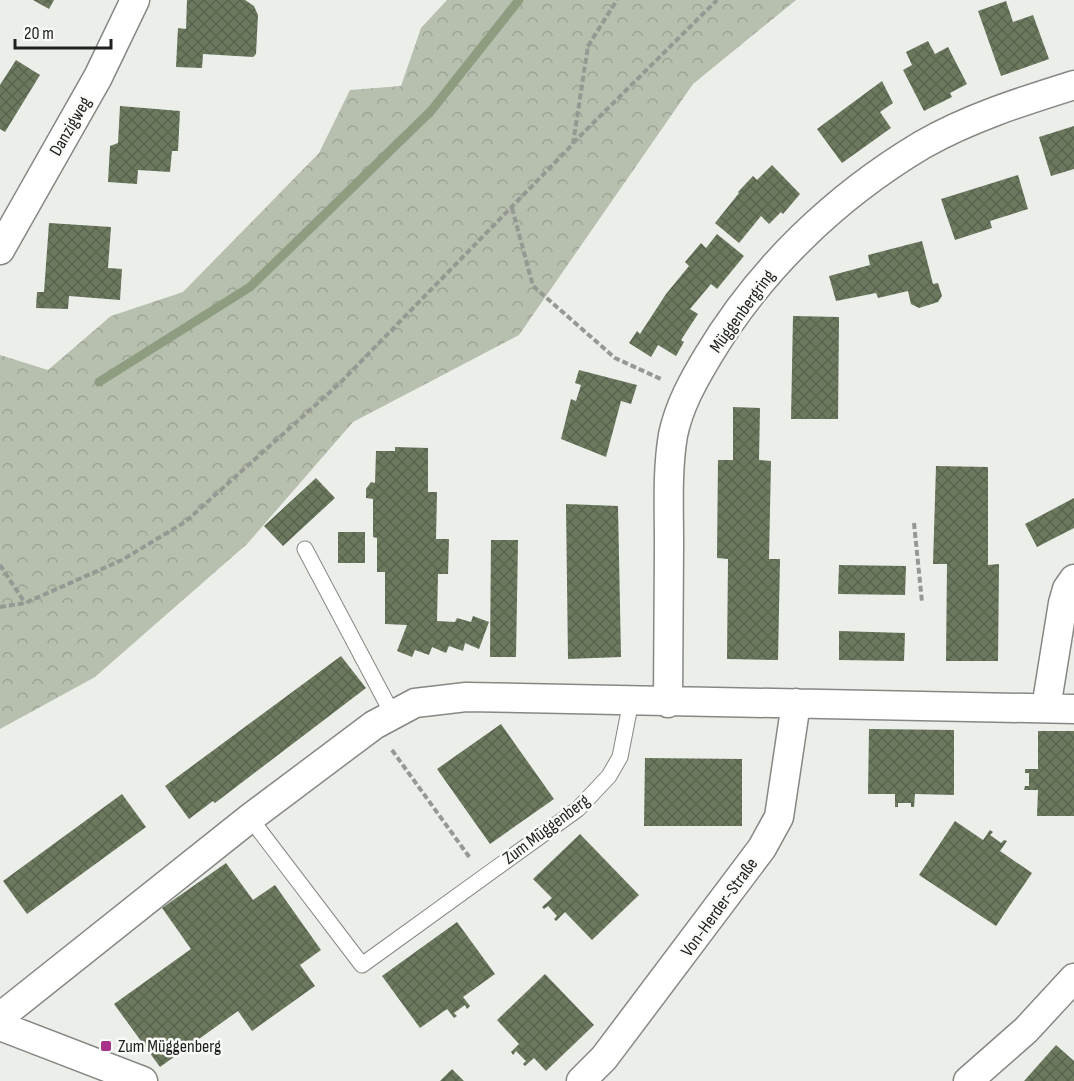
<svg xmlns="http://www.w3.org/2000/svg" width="1074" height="1081" font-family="'Sofia Sans Condensed',sans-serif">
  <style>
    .forest { fill: url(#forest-crowns) }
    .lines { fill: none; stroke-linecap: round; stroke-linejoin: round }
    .stream { stroke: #8e9c80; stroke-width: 9 }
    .building { fill: url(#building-cross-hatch) }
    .lane-casing { stroke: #868884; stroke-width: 17 }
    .street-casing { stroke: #868884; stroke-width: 31 }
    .path { stroke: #969894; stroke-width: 4; stroke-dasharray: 6 3; stroke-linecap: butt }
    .lane { stroke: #fff; stroke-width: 15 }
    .street { stroke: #fff; stroke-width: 28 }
    .poi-dot { fill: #a7328a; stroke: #f9fbf7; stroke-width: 2 }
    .labels { text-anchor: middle; stroke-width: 5; stroke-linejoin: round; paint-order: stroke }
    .street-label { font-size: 18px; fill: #212220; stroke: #f9fbf7 }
    .poi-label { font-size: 18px; fill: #212220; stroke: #f9fbf7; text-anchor: start }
  </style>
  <defs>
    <pattern id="forest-crowns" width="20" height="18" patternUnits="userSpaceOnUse" patternTransform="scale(1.5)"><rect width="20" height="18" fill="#b7bfae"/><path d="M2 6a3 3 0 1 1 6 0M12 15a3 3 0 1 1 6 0" fill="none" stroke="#9da495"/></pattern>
    <pattern id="building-cross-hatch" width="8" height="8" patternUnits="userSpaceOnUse" patternTransform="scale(1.5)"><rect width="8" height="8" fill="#6c795f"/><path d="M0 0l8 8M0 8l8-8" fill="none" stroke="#58634e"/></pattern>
  </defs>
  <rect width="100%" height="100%" fill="#eceeea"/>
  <!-- forest -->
  <path class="forest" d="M 447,0 L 796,0 L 693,84 L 519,335 L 353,422 L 247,544 L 95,677 L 0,729 L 0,355 L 48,370 L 111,316 L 183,292 L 319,153 L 350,90 L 401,86 L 421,28 Z"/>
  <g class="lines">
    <!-- stream -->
    <path class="stream" d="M 99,382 L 250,287 L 431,111 L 519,0"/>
  </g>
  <!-- building -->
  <path class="building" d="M 33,0 L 54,0 L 49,9 Z
    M 187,0 L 245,0 L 254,6 L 258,15 L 256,54 L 253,57 L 203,54 L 202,68 L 176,67 L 178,28 L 186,29 Z
    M 1006,1 L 1013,22 L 1033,15 L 1049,59 L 1001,76 L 978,11 Z
    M 928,41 L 935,54 L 948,47 L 967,84 L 950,93 L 952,97 L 924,111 L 903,70 L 912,65 L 906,52 Z
    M 16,60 L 40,75 L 5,132 L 0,129 L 0,85 Z
    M 882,81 L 893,103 L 880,112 L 891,128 L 842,163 L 817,129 Z
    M 120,106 L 180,111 L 178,151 L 172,151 L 170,172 L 138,170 L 137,184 L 108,182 L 110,146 L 118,143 Z
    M 1074,126 L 1074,169 L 1051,176 L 1039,137 Z
    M 772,165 L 800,194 L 783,214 L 781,212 L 769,224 L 761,216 L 739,243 L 715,223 L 739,193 L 738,192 L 753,176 L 757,180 Z
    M 1018,175 L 1028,209 L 990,221 L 992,228 L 955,240 L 941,199 Z
    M 49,223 L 111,227 L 108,268 L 122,269 L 120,300 L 69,296 L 68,309 L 36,308 L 37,292 L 44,292 Z
    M 717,234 L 744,256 L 717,289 L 711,284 L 690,309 L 698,314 L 681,340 L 684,342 L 676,356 L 658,345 L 651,357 L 629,343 L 637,331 L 640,334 L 666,294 L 689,266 L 685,262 L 701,243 L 706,248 Z
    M 922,241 L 933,284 L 938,283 L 942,296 L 938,302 L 919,308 L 911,304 L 908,291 L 878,298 L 876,293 L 836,301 L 829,276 L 870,265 L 868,255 Z
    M 793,316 L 839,317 L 838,419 L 791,419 Z
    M 579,370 L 637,385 L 631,404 L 621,401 L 606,457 L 561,439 L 571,399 L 576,401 L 581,385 L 575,383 Z
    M 733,407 L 760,408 L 759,460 L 771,461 L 769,559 L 780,559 L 778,660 L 727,659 L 728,559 L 717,558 L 718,460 L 733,460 Z
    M 395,447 L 428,448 L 428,492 L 437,492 L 436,539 L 449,539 L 448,574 L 438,574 L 437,621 L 455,622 L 457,618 L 471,622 L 473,616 L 489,622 L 479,649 L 465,643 L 463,651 L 449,646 L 446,653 L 432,647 L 429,655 L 415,650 L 412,657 L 397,651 L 407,625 L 385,624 L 385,572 L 377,572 L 377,538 L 373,537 L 373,499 L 366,498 L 366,489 L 371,482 L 375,483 L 376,451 L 395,451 Z
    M 936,466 L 988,467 L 988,565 L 999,564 L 998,661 L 946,661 L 947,564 L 933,564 Z
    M 316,478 L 335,498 L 283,546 L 264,526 Z
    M 1074,498 L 1074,528 L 1037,547 L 1025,524 Z
    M 566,504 L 618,506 L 621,657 L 568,659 Z
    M 338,532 L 365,532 L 365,563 L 338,563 Z
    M 491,540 L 518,540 L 516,657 L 490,657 Z
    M 839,565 L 906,566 L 905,595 L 838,594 Z
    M 839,631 L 905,633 L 904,661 L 839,660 Z
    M 341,656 L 366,688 L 215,803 L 213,801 L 189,819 L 165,786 Z
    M 501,724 L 554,799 L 490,844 L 437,769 Z
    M 869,729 L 954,730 L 954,795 L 915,794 L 914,807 L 911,807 L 911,803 L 898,803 L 898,807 L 895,807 L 895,794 L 868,794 Z
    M 1038,731 L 1074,731 L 1074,816 L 1037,816 L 1038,790 L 1024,790 L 1025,786 L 1029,786 L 1029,773 L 1025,773 L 1025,769 L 1038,769 Z
    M 645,758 L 742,759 L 742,826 L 644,826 Z
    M 122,794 L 146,827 L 27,914 L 3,881 Z
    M 955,821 L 983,840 L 990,830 L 993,832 L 990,835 L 1001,843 L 1004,840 L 1007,841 L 1000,851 L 1032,873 L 996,926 L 919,875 Z
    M 580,834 L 639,895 L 592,940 L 565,912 L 556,921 L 554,919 L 557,916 L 548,906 L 544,909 L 542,907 L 552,898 L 533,879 Z
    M 226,863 L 253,900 L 275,885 L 321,950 L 300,965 L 315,986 L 252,1031 L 238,1011 L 160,1067 L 114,1004 L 191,949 L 162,908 Z
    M 457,922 L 495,974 L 463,997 L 470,1006 L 467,1009 L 465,1005 L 454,1013 L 457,1016 L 454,1018 L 447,1009 L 420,1028 L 382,976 Z
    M 545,974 L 594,1025 L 546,1071 L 534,1058 L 525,1066 L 523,1064 L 526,1061 L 516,1051 L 513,1055 L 511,1052 L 519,1044 L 497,1020 Z
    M 1056,1045 L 1074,1061 L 1074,1081 L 1024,1081 Z
    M 452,1069 L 464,1081 L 440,1081 Z"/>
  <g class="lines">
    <!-- lane casing -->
    <g class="lane-casing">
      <path id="lane" d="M 305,549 L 393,715
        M 250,818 L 362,965 L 578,809 L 609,776 L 620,757 L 631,701"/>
    </g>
    <!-- street casing -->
    <g class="street-casing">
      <path id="street" d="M 0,250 L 98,77 L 135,0
        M 668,703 C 668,650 669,597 669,544 C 669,507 667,471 673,435 C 679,406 693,381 708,356 C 760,269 835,197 922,145 C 969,118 1023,101 1074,85
        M 1046,708 L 1063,603 L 1067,589 L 1074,579
        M 0,1017 L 250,818 L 374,725 L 415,703 L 466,697 L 1074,709
        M 0,1026 L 143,1081
        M 581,1081 L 604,1058 L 762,848 L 779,817 L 796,703
        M 968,1081 L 1026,1030 L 1074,978"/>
    </g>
    <!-- path -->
    <path class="path" d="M 573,143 L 717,0
      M 512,208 L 533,286 L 615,358 L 661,379
      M 914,523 L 922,602
      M 0,565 L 25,603
      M 0,607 L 25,603 L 122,560 L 185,522 L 340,383 L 573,144 L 588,46 L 617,0
      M 392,750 L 470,858"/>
    <!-- lane -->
    <use href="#lane" class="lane"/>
    <!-- street -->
    <use href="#street" class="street"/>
  </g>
  <!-- markers -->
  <rect class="poi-dot" x="100" y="1040" width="12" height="12" rx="3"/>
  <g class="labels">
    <!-- street labels -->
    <g class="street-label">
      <text transform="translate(70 126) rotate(-60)" y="6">Danzigweg</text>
      <text transform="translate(742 311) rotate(-54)" y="6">Müggenbergring</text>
      <text transform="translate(546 829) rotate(-37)" y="6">Zum Müggenberg</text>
      <text transform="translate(719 907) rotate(-54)" y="6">Von-Herder-Straße</text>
    </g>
    <!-- poi labels -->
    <g class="poi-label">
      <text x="118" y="1052">Zum Müggenberg</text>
    </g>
  </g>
  <!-- scale -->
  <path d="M15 39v9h96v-9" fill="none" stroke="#212220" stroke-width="3"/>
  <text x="24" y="39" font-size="18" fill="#212220" stroke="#f9fbf7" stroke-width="4.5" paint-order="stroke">20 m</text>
</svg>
